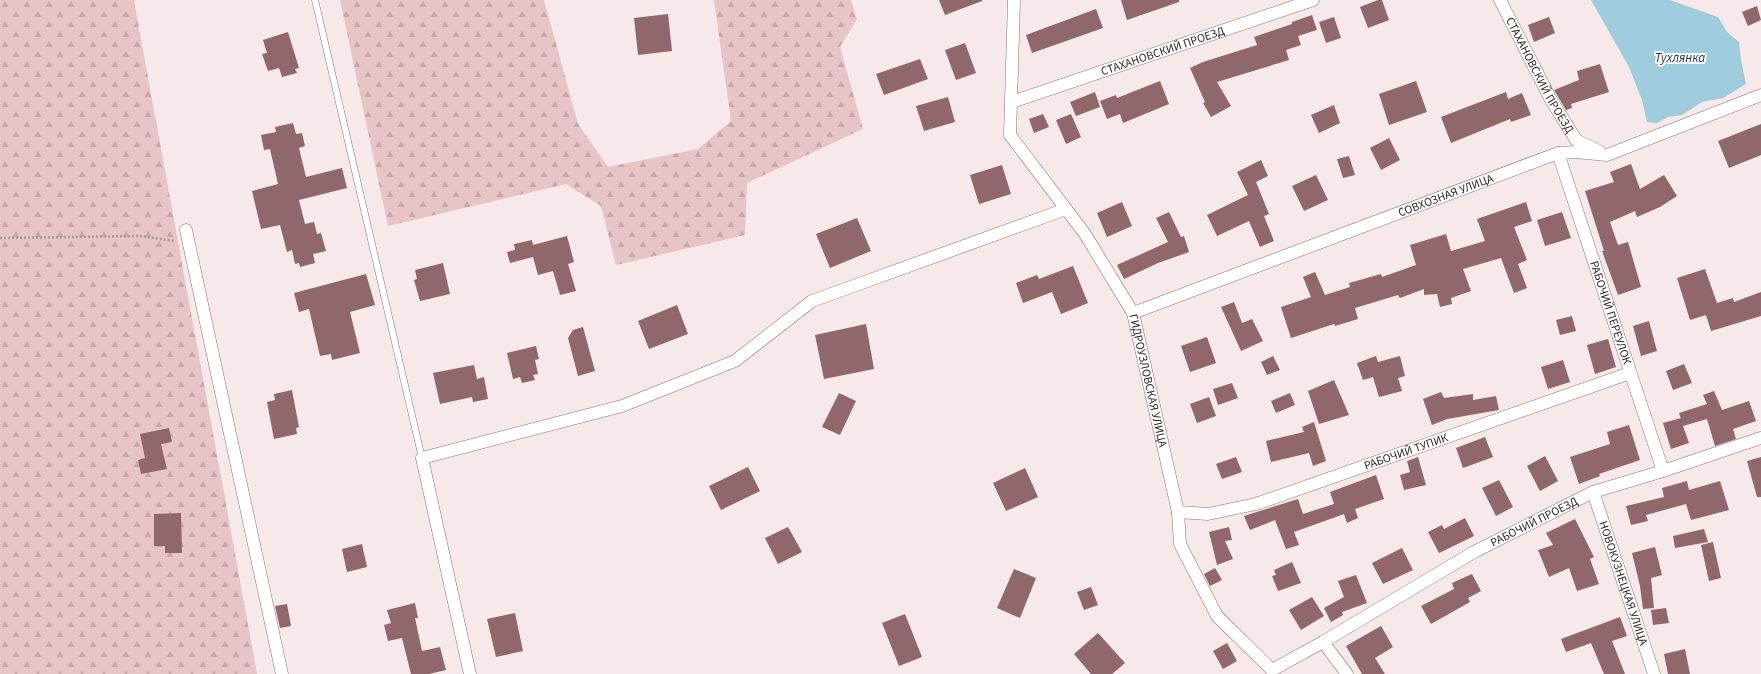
<svg xmlns="http://www.w3.org/2000/svg" width="1761" height="674" font-family="'Source Sans 3',sans-serif">
  <style>
    .forest { fill: url(#forest-firs) }
    .water { fill: #9fccdd }
    .building { fill: #90676b }
    .lines { fill: none; stroke-linecap: round; stroke-linejoin: round }
    .service-casing { stroke: #827576; stroke-width: 7 }
    .minor-casing { stroke: #827576; stroke-width: 13 }
    .path { stroke: #a59a9b; stroke-width: 2.5; stroke-dasharray: 2 2; stroke-linecap: butt }
    .service { stroke: #fff; stroke-width: 6 }
    .minor { stroke: #fff; stroke-width: 12 }
    .labels { text-anchor: middle; stroke-width: 4; stroke-linejoin: round; paint-order: stroke }
    .street-label { font-size: 12px; fill: #2d2727; stroke: #fef7f8 }
    .water-label { font-size: 13px; font-style: italic; fill: #173f4d; stroke: #fef7f8 }
  </style>
  <defs>
    <pattern id="forest-firs" width="22" height="20" patternUnits="userSpaceOnUse"><rect width="22" height="20" fill="#e7c4c6"/><path d="M5 1l3.5 6h-7zM16 11l3.5 6h-7z" fill="#c6a8aa"/></pattern>
  </defs>
  <rect width="100%" height="100%" fill="#f7e8e9"/>
  <!-- forest -->
  <path class="forest" d="M 0,0 L 136,0 L 134,1 L 257,674 L 0,674 Z
    M 340,0 L 544,0 L 578,124 L 608,167 L 698,149 L 731,121 L 714,0 L 851,0 L 857,19 L 840,47 L 863,129 L 747,183 L 745,235 L 616,265 L 601,206 L 566,184 L 388,226 Z"/>
  <!-- water -->
  <path class="water" d="M 1591,0 L 1670,0 L 1718,17 L 1727,32 L 1739,42 L 1741,60 L 1746,84 L 1723,98 L 1702,102 L 1682,115 L 1668,117 L 1657,123 L 1647,122 L 1642,100 L 1629,67 Z"/>
  <!-- building -->
  <path class="building" d="M 939,0 L 982,0 L 982,1 L 945,15 Z
    M 1121,0 L 1179,0 L 1179,2 L 1127,20 Z
    M 1378,0 L 1382,0 L 1389,20 L 1368,28 L 1360,7 Z
    M 1757,6 L 1761,20 L 1748,26 L 1742,12 Z
    M 1096,9 L 1103,28 L 1032,53 L 1026,35 Z
    M 668,14 L 672,51 L 638,55 L 634,18 Z
    M 1312,15 L 1317,30 L 1298,36 L 1301,45 L 1286,50 L 1289,60 L 1217,82 L 1231,106 L 1211,117 L 1203,103 L 1205,102 L 1190,68 L 1203,62 L 1257,45 L 1254,37 L 1292,24 L 1292,22 Z
    M 1334,17 L 1341,38 L 1326,43 L 1319,22 Z
    M 1549,17 L 1555,33 L 1534,42 L 1528,25 Z
    M 288,32 L 299,68 L 295,69 L 297,73 L 282,77 L 279,68 L 268,71 L 262,54 L 267,53 L 263,40 Z
    M 965,43 L 976,73 L 956,80 L 945,50 Z
    M 920,59 L 928,79 L 884,95 L 876,74 Z
    M 1600,64 L 1609,92 L 1571,104 L 1572,108 L 1566,110 L 1554,90 L 1579,80 L 1577,71 Z
    M 1160,81 L 1169,104 L 1123,123 L 1120,114 L 1107,119 L 1100,101 L 1116,95 L 1117,98 Z
    M 1416,81 L 1427,112 L 1389,125 L 1379,94 Z
    M 1095,92 L 1100,107 L 1076,116 L 1070,102 Z
    M 1506,92 L 1508,99 L 1522,93 L 1531,115 L 1511,122 L 1510,119 L 1451,143 L 1441,117 Z
    M 948,97 L 955,122 L 924,131 L 916,106 Z
    M 1334,105 L 1340,123 L 1319,133 L 1311,115 Z
    M 1043,114 L 1049,127 L 1034,133 L 1029,119 Z
    M 1071,114 L 1081,137 L 1066,144 L 1056,120 Z
    M 293,123 L 296,134 L 302,133 L 305,146 L 299,148 L 306,177 L 342,168 L 347,188 L 299,200 L 305,224 L 314,222 L 317,234 L 321,233 L 326,251 L 313,254 L 315,263 L 300,267 L 299,263 L 295,264 L 292,250 L 287,252 L 280,225 L 261,229 L 252,191 L 278,184 L 270,149 L 264,150 L 261,135 L 276,132 L 275,127 Z
    M 1761,124 L 1761,155 L 1729,168 L 1718,141 Z
    M 1389,138 L 1400,160 L 1381,170 L 1370,148 Z
    M 1349,156 L 1355,175 L 1343,178 L 1337,159 Z
    M 1261,160 L 1268,176 L 1256,182 L 1269,214 L 1264,216 L 1274,241 L 1260,247 L 1249,221 L 1217,236 L 1207,215 L 1248,195 L 1237,172 Z
    M 1631,164 L 1640,189 L 1664,175 L 1677,196 L 1660,207 L 1637,217 L 1635,211 L 1610,222 L 1618,245 L 1628,242 L 1641,287 L 1618,295 L 1602,251 L 1604,251 L 1585,191 L 1614,182 L 1610,172 Z
    M 1002,165 L 1011,194 L 979,204 L 970,175 Z
    M 1316,175 L 1328,200 L 1304,211 L 1292,186 Z
    M 1122,202 L 1132,226 L 1107,237 L 1097,213 Z
    M 1526,202 L 1532,221 L 1514,227 L 1527,260 L 1518,264 L 1527,288 L 1514,293 L 1501,258 L 1463,269 L 1471,291 L 1451,298 L 1452,304 L 1440,307 L 1437,294 L 1424,295 L 1424,289 L 1400,298 L 1398,295 L 1355,308 L 1358,319 L 1335,326 L 1334,324 L 1291,338 L 1281,307 L 1311,297 L 1303,277 L 1315,272 L 1325,295 L 1350,287 L 1349,283 L 1381,274 L 1382,277 L 1416,265 L 1410,245 L 1446,234 L 1451,251 L 1485,241 L 1477,219 Z
    M 1169,212 L 1181,237 L 1184,236 L 1189,252 L 1158,263 L 1124,279 L 1117,265 L 1168,242 L 1156,218 Z
    M 1562,212 L 1571,238 L 1545,246 L 1537,220 Z
    M 857,218 L 871,251 L 830,268 L 816,234 Z
    M 567,236 L 574,262 L 568,264 L 576,291 L 560,295 L 553,271 L 538,275 L 533,257 L 510,263 L 507,252 L 515,250 L 514,244 L 532,240 L 533,245 Z
    M 443,263 L 450,294 L 420,301 L 414,280 L 417,279 L 415,270 Z
    M 1073,266 L 1088,303 L 1061,314 L 1052,292 L 1023,303 L 1016,283 L 1037,275 L 1039,279 Z
    M 1705,269 L 1717,303 L 1733,298 L 1734,302 L 1761,292 L 1761,316 L 1711,331 L 1706,315 L 1690,320 L 1677,278 Z
    M 366,274 L 375,305 L 350,312 L 360,353 L 332,360 L 331,354 L 320,356 L 309,309 L 299,312 L 294,293 Z
    M 1234,302 L 1242,323 L 1252,319 L 1263,341 L 1241,351 L 1221,307 Z
    M 677,305 L 688,334 L 649,349 L 638,321 Z
    M 1572,316 L 1576,331 L 1560,335 L 1556,320 Z
    M 1649,321 L 1657,351 L 1641,356 L 1633,326 Z
    M 866,324 L 874,369 L 824,379 L 815,335 Z
    M 583,327 L 595,371 L 578,376 L 568,338 L 573,330 Z
    M 1207,337 L 1216,363 L 1190,372 L 1181,346 Z
    M 1608,339 L 1616,367 L 1595,374 L 1587,345 Z
    M 536,346 L 539,359 L 535,360 L 538,374 L 533,375 L 535,380 L 522,383 L 520,377 L 513,379 L 507,353 Z
    M 1273,356 L 1280,370 L 1267,375 L 1261,362 Z
    M 1376,356 L 1378,362 L 1400,356 L 1405,376 L 1398,378 L 1402,391 L 1379,397 L 1373,377 L 1363,380 L 1357,363 Z
    M 1563,360 L 1570,382 L 1548,389 L 1541,367 Z
    M 1684,364 L 1692,383 L 1673,390 L 1666,371 Z
    M 474,365 L 477,379 L 484,377 L 488,399 L 473,402 L 472,397 L 440,404 L 433,373 Z
    M 1334,380 L 1349,415 L 1319,424 L 1308,391 Z
    M 1232,383 L 1238,398 L 1218,405 L 1213,389 Z
    M 292,390 L 299,427 L 296,428 L 297,434 L 274,439 L 267,402 L 275,400 L 274,394 Z
    M 1714,391 L 1722,410 L 1749,401 L 1756,421 L 1733,429 L 1736,439 L 1715,446 L 1707,419 L 1683,426 L 1689,443 L 1671,449 L 1663,423 L 1681,418 L 1683,425 L 1679,413 L 1707,404 L 1703,395 Z
    M 1441,392 L 1444,398 L 1473,394 L 1473,400 L 1496,396 L 1499,410 L 1447,419 L 1432,425 L 1423,399 Z
    M 839,393 L 856,401 L 840,435 L 822,427 Z
    M 1290,393 L 1295,405 L 1276,413 L 1271,401 Z
    M 1209,397 L 1216,416 L 1197,423 L 1190,404 Z
    M 1314,422 L 1326,461 L 1313,466 L 1309,453 L 1271,462 L 1266,441 L 1304,432 L 1302,427 Z
    M 1629,425 L 1640,460 L 1599,474 L 1600,476 L 1579,484 L 1570,457 L 1610,444 L 1607,432 Z
    M 169,428 L 172,442 L 161,444 L 167,469 L 141,474 L 138,460 L 145,458 L 140,434 Z
    M 1485,437 L 1493,457 L 1463,468 L 1456,448 Z
    M 1545,456 L 1558,481 L 1540,491 L 1527,466 Z
    M 1236,457 L 1242,472 L 1222,479 L 1216,464 Z
    M 1418,457 L 1426,485 L 1404,490 L 1400,475 L 1410,472 L 1407,461 Z
    M 1761,457 L 1761,497 L 1757,497 L 1747,461 Z
    M 748,467 L 760,491 L 721,510 L 709,486 Z
    M 1025,468 L 1038,497 L 1006,511 L 993,483 Z
    M 1376,475 L 1384,499 L 1355,509 L 1358,518 L 1347,523 L 1344,514 L 1294,532 L 1299,545 L 1286,549 L 1275,520 L 1250,530 L 1244,516 L 1298,499 L 1303,514 L 1334,504 L 1330,492 Z
    M 1499,480 L 1513,507 L 1496,516 L 1482,488 Z
    M 1687,481 L 1689,490 L 1720,481 L 1729,510 L 1691,520 L 1686,504 L 1646,515 L 1648,521 L 1631,525 L 1626,506 L 1664,497 L 1662,488 Z
    M 181,513 L 182,553 L 165,553 L 165,546 L 154,546 L 154,514 Z
    M 1465,518 L 1474,536 L 1439,553 L 1428,532 L 1442,525 L 1444,529 Z
    M 1575,519 L 1594,557 L 1590,559 L 1599,584 L 1577,591 L 1569,568 L 1549,577 L 1538,550 L 1553,545 L 1546,533 Z
    M 788,527 L 802,552 L 778,564 L 765,538 Z
    M 1229,527 L 1232,540 L 1225,541 L 1233,559 L 1217,565 L 1209,532 Z
    M 1704,529 L 1708,542 L 1675,548 L 1673,536 Z
    M 1713,542 L 1721,578 L 1709,581 L 1701,545 Z
    M 362,544 L 367,567 L 347,572 L 342,549 Z
    M 1655,547 L 1662,575 L 1651,578 L 1654,608 L 1643,609 L 1640,586 L 1632,553 Z
    M 1402,548 L 1413,570 L 1383,584 L 1372,563 Z
    M 1292,562 L 1301,583 L 1278,591 L 1272,576 L 1276,575 L 1274,570 Z
    M 1215,568 L 1222,580 L 1210,586 L 1204,574 Z
    M 1014,569 L 1036,578 L 1020,618 L 997,608 Z
    M 1472,574 L 1481,591 L 1468,598 L 1470,602 L 1431,624 L 1421,606 L 1454,589 L 1452,583 Z
    M 1356,575 L 1367,603 L 1342,612 L 1343,615 L 1331,622 L 1324,608 L 1344,597 L 1338,581 Z
    M 1091,587 L 1098,605 L 1084,610 L 1077,592 Z
    M 1312,597 L 1324,616 L 1301,630 L 1289,610 Z
    M 415,603 L 418,618 L 415,618 L 422,651 L 440,647 L 446,670 L 429,674 L 411,674 L 402,638 L 388,641 L 384,625 L 391,623 L 387,610 Z
    M 287,604 L 291,626 L 280,628 L 275,606 Z
    M 1666,608 L 1669,623 L 1653,625 L 1651,610 Z
    M 515,613 L 523,651 L 496,657 L 487,619 Z
    M 905,614 L 922,657 L 899,666 L 882,623 Z
    M 1620,617 L 1627,636 L 1612,641 L 1625,674 L 1604,674 L 1591,643 L 1566,652 L 1561,639 Z
    M 1381,626 L 1393,647 L 1375,658 L 1385,674 L 1362,674 L 1346,646 Z
    M 1098,633 L 1125,663 L 1112,674 L 1091,674 L 1074,654 Z
    M 1227,643 L 1237,661 L 1223,669 L 1213,651 Z
    M 1685,649 L 1690,674 L 1668,674 L 1664,654 Z"/>
  <g class="lines">
    <!-- service casing -->
    <g class="service-casing">
      <path id="service" d="M 315,0 L 422,458"/>
    </g>
    <!-- minor casing -->
    <g class="minor-casing">
      <g id="minor">
        <path id="s1" d="M 1014,0 L 1010,135 L 1085,234 L 1133,313 L 1178,512 L 1180,544 L 1217,616 L 1272,670 L 1323,642 L 1474,552 L 1593,492 L 1663,471 L 1761,438"/>
        <path id="s2" d="M 1500,0 L 1550,98 L 1576,140 L 1599,151"/>
        <path id="s3" d="M 1012,102 L 1313,0"/>
        <path id="s4" d="M 1558,153 L 1663,471"/>
        <path d="M 186,230 L 282,674"/>
        <path id="s5" d="M 1133,313 L 1558,153 L 1576,152 L 1607,155 L 1761,95"/>
        <path id="s6" d="M 1593,492 L 1654,674"/>
        <path id="s7" d="M 1178,512 L 1208,514 L 1256,504 L 1630,373"/>
        <path d="M 1323,642 L 1347,674"/>
        <path d="M 470,674 L 422,458 L 622,406 L 735,361 L 812,301 L 1066,209"/>
      </g>
    </g>
    <!-- path -->
    <path class="path" d="M 0,238 L 140,236 L 175,241"/>
    <!-- service -->
    <use href="#service" class="service"/>
    <!-- minor -->
    <use href="#minor" class="minor"/>
  </g>
  <g class="labels">
    <!-- street labels -->
    <g class="street-label">
      <text dy="4" stroke="none"><textPath href="#s3" startOffset="159">СТАХАНОВСКИЙ ПРОЕЗД</textPath></text>
      <text dy="4" stroke="none"><textPath href="#s2" startOffset="85">СТАХАНОВСКИЙ ПРОЕЗД</textPath></text>
      <text dy="4" stroke="none"><textPath href="#s5" startOffset="334">СОВХОЗНАЯ УЛИЦА</textPath></text>
      <text dy="4" stroke="none"><textPath href="#s4" startOffset="168">РАБОЧИЙ ПЕРЕУЛОК</textPath></text>
      <text dy="4" stroke="none"><textPath href="#s1" startOffset="421">ГИДРОУЗЛОВСКАЯ УЛИЦА</textPath></text>
      <text dy="4" stroke="none"><textPath href="#s7" startOffset="238">РАБОЧИЙ ТУПИК</textPath></text>
      <text dy="4" stroke="none"><textPath href="#s1" startOffset="1047">РАБОЧИЙ ПРОЕЗД</textPath></text>
      <text dy="4" stroke="none"><textPath href="#s6" startOffset="96">НОВОКУЗНЕЦКАЯ УЛИЦА</textPath></text>
    </g>
    <!-- water labels -->
    <g class="water-label">
      <text x="1680" y="62">Тухлянка</text>
    </g>
  </g>
</svg>
